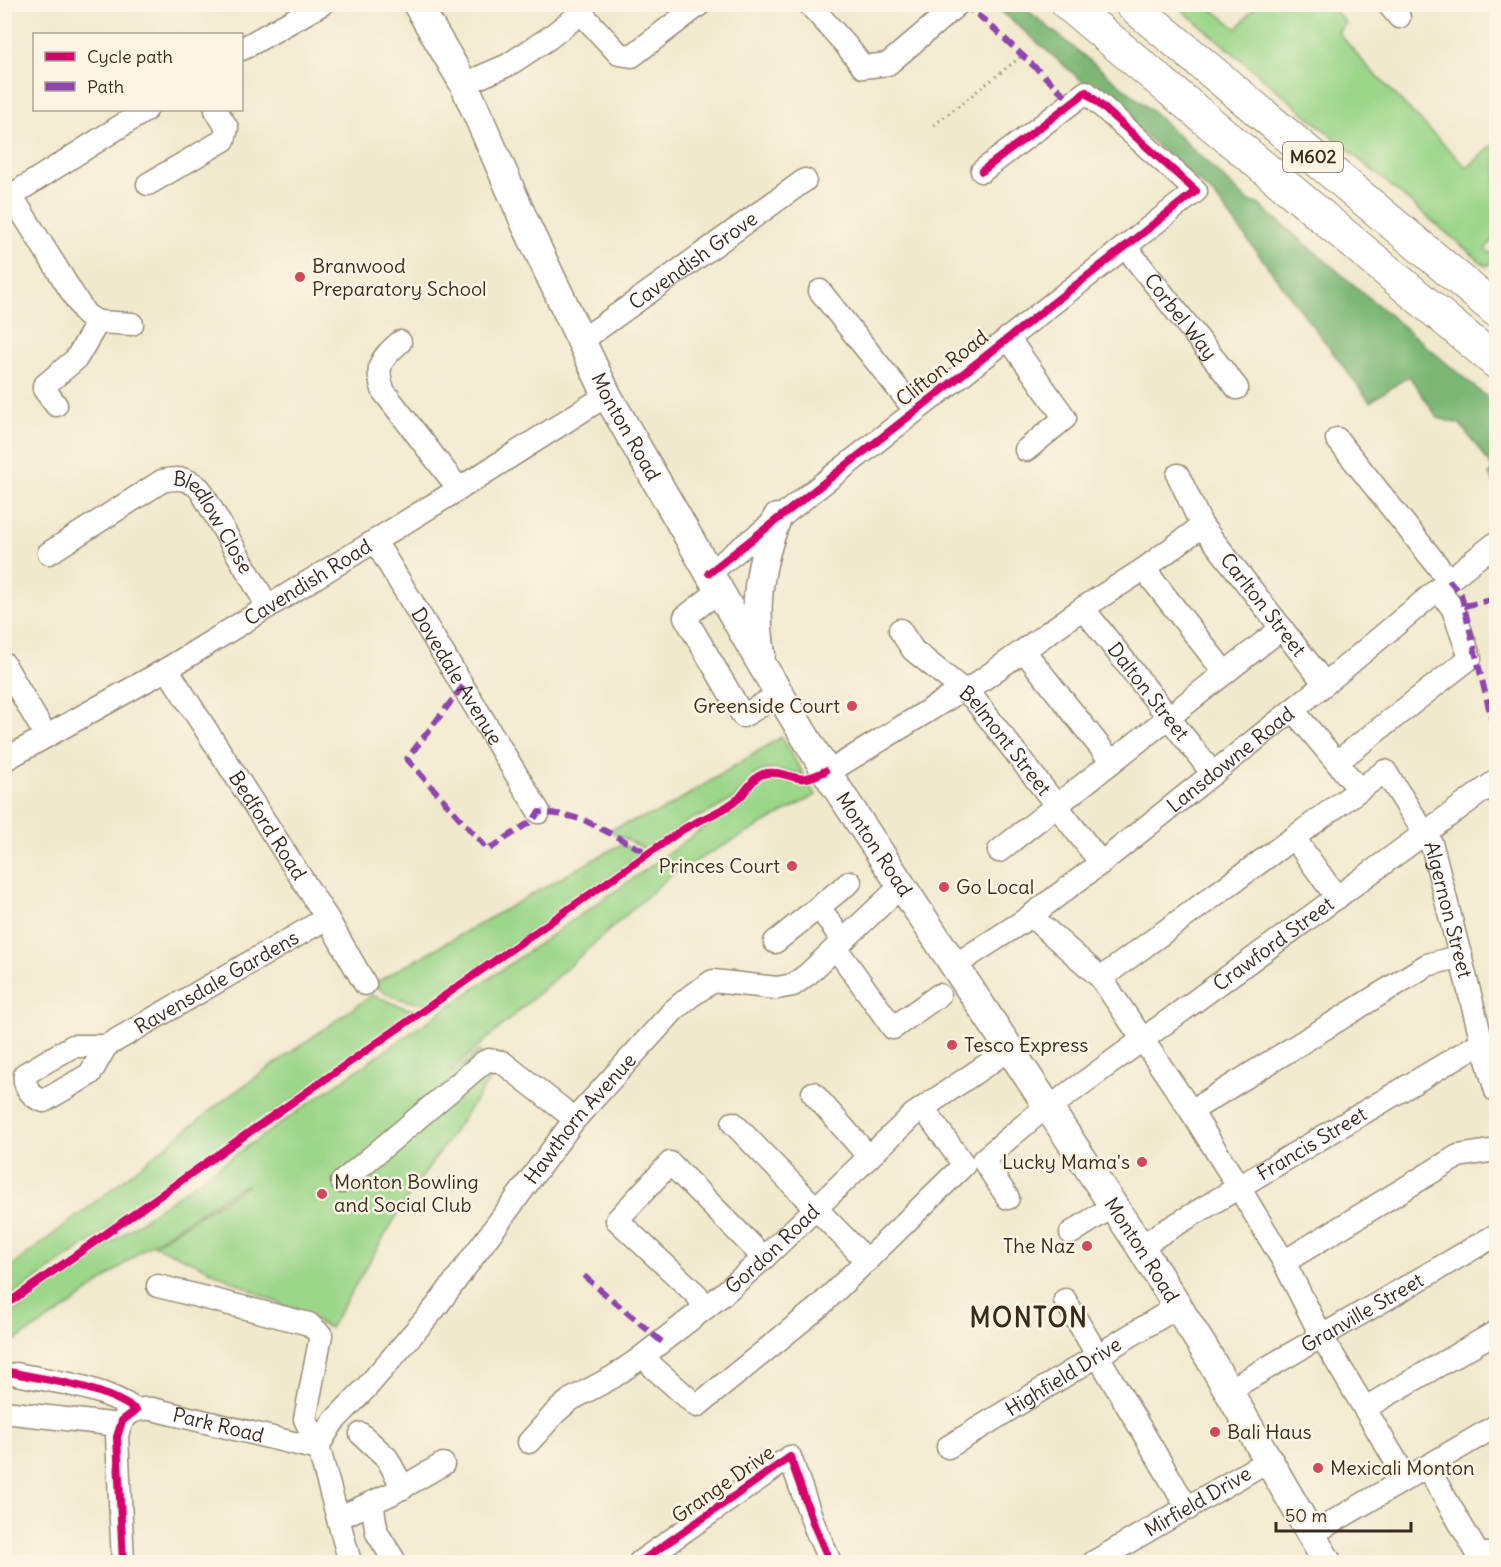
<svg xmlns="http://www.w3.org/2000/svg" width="1501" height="1567" font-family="Delius,sans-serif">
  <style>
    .green { fill: #9bd689; stroke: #6b8054; stroke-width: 1.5 }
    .forest { fill: #7cb775; stroke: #5c704a; stroke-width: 1.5 }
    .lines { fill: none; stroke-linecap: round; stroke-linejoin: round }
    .minor-casing { stroke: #968a76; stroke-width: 25 }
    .major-casing { stroke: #968a76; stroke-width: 31 }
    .highway-casing { stroke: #968a76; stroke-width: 35 }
    .path { stroke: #968a76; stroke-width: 3; stroke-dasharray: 1.5 4.5; stroke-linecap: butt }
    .minor { stroke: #fff; stroke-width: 22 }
    .major { stroke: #fff; stroke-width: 28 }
    .highway { stroke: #fff; stroke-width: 33 }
    .quiet { stroke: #8e44ad; stroke-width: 6; stroke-dasharray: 12 6; stroke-linecap: butt }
    .cycleway-casing { stroke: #fcf5e5; stroke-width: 11 }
    .cycleway { stroke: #d6006c; stroke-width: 8 }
    .poi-dot { fill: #d1495b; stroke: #fcf5e5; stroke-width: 2 }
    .labels { text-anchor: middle; stroke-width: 5; stroke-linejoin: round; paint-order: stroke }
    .shield { fill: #fcf5e5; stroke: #75675a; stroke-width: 1.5 }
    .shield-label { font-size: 18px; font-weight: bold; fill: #3b2a1e }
    .street-label { font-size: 20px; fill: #3b2a1e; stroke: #fcf5e5 }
    .poi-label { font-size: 20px; fill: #3b2a1e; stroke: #fcf5e5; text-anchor: start }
    .district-label { font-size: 26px; font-weight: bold; letter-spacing: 1.5px; fill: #3b2a1e; stroke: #fcf5e5 }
  </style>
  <rect width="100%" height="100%" fill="#fcf5e5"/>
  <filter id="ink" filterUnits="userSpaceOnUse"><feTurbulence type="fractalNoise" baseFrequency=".0167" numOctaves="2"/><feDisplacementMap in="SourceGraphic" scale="12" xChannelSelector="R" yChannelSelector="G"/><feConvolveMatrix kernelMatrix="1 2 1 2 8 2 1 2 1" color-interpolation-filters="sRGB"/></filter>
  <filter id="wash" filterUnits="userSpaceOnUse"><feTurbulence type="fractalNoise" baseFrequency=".008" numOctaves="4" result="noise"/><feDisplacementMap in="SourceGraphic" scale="24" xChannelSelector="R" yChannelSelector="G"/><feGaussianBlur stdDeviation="1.35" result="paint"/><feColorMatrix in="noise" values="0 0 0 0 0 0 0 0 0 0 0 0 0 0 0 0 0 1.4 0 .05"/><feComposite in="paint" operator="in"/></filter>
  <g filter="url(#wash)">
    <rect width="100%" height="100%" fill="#f1e9cd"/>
    <!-- green -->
    <path class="green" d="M 1264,4 L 1330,5 L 1346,23 L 1338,32 L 1366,65 L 1467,168 L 1496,142 L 1496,237 L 1485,249 L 1493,255 L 1494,262 L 1486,266 L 1176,5 L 1207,5 L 1237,29 L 1256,5 Z
      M 781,737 L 804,775 L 774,769 L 761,771 L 753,776 L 734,799 L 708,813 L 689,820 L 649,851 L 608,830 L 662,811 Z
      M 766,780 L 809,784 L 816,795 L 672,874 L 450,1072 L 457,1071 L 479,1051 L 499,1067 L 406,1200 L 330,1328 L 193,1262 L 153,1245 L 248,1185 L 240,1187 L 145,1248 L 69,1307 L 5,1347 L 5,1318 L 202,1178 L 658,861 L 741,800 L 754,786 Z
      M 621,844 L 643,854 L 428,1004 C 408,1002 389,998 373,984 Z
      M 372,995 L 411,1010 L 422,1010 L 5,1301 L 5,1271 L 89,1207 L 225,1099 Z"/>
    <!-- forest -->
    <path class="forest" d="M 994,5 L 1021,5 L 1151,110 L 1248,201 L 1258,204 L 1496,405 L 1496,484 L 1489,475 L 1494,469 L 1460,424 L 1438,418 L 1409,376 L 1370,402 L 1214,195 Z"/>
  </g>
  <g filter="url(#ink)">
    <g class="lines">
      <!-- minor casing -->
      <g class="minor-casing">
        <g id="minor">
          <path d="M 809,4 L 846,45 L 863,67 L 888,64 L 958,4"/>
          <path d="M 1388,4 L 1399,17"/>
          <path d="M 242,49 L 322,4"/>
          <path d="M 464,84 L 508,65 L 549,38 L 581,13 L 619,54 L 632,56 L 700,4"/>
          <path d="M 148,184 L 224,140 L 227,128 L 216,110"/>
          <path d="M 11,195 L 86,315 L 98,322 L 132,324"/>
          <path d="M 4,200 L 146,110"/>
          <path id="s1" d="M 1125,246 L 1237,388"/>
          <path d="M 820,291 L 915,410"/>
          <path d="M 1008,338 L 1065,418 L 1026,450"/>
          <path id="s2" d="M 581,341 L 805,180"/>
          <path d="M 400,342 C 381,359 374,366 384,392 L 459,489"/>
          <path d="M 56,405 L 44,389 L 44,386 L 76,359 L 98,322"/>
          <path d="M 1337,439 L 1449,580"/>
          <path id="s3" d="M 1178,475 L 1202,526 L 1325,684"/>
          <path id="s4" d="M 375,541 L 539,812"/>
          <path id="s5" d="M 49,553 L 162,481 C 178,477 188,478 200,489 L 268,607"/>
          <path d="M 1144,569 L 1225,673"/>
          <path d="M 709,573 L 1196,191 L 1086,92 L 982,171"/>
          <path d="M 719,591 L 685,617 L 743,716 L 780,694"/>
          <path id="s6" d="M 1083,608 L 1213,774"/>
          <path id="s7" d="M 900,630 L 913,650 L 974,699 L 1101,863"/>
          <path d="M 1024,651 L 1112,762"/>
          <path d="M 4,664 L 46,736"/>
          <path id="s8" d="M 167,669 L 327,918 L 365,984"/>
          <path d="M 965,692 L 1083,608 L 1144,569 L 1202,526"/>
          <path d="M 1293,710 L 1359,789"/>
          <path id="s9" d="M 4,760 L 167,669 L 459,489 L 607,395"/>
          <path d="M 1337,762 L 1470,658 L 1453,609 L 1438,589"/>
          <path d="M 827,773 L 952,696 L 960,687"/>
          <path d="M 1294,838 L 1337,898"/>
          <path d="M 999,851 L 1282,628"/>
          <path d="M 819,907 L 843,941"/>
          <path d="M 1031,916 L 1101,978"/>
          <path d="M 775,942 L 850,882"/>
          <path d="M 836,948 L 893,1028 L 939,995"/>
          <path id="s10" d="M 955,965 L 1025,920 L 1101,863 L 1325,684 L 1449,580 L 1496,543"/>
          <path id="s11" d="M 106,1046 L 73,1046 L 25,1074 C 23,1086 32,1098 44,1101 L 90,1074 L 106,1046 L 327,918"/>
          <path d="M 813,1093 L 869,1157"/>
          <path id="s12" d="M 1049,1108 L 1496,781"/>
          <path d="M 1191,1111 L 1427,965 L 1461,956"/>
          <path d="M 733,1123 L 867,1261"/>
          <path d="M 342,1182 L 484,1062 L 489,1060 L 502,1062 L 575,1119"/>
          <path d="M 1008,1198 L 983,1160 L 1048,1105"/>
          <path d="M 1071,1233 L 1113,1206"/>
          <path id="s13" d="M 1140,1246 L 1482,1042"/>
          <path d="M 1284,1262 L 1458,1156 L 1496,1150"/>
          <path d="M 158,1286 L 309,1324 L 321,1335 L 305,1419 L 318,1446 L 350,1562"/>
          <path d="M 1065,1300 L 1188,1509"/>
          <path d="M 705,1308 L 697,1295 L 617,1220 L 670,1163 L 764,1258"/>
          <path d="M 644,1356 L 654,1368 L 697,1406 L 820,1306 L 964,1165 L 923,1108"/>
          <path d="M 16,1374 C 56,1382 101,1386 136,1410"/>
          <path id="s14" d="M 1229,1390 L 1496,1235"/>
          <path d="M 1365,1408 L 1496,1332"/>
          <path d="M 4,1412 L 119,1425"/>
          <path d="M 361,1434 L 387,1458 L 403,1488"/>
          <path id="s15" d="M 529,1442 L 556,1412 L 570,1400 L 613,1377 L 639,1359 L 722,1295 L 764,1258 L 914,1114 L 1010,1049"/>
          <path id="s16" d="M 318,1446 L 333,1422 L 366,1388 L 436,1307 L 575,1119 L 674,1010 L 692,995 L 713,981 L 777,988 L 793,985 L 808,974 L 902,885"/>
          <path id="s17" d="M 948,1447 L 1177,1307"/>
          <path d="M 1427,1467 L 1478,1554 L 1496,1554"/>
          <path id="s18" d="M 1406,1478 L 1322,1337 L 1284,1262 L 1238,1186 L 1191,1111 L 1101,978 L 1385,771 L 1431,843 L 1434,853 L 1482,1042 L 1496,1091"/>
          <path d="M 372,1503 L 377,1533 L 394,1560"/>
          <path d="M 338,1518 L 391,1494 L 443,1464"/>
          <path d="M 1312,1534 L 1496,1426"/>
          <path id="s19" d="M 123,1562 L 117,1437 C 120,1417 132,1407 152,1409 L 310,1447 L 318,1446"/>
          <path d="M 640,1562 L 790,1457 L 814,1525 L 830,1562"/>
          <path id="s20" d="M 1094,1562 L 1269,1460"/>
        </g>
      </g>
      <!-- major casing -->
      <g class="major-casing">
        <g id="major">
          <path id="s21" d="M 417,4 L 464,84 L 526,225 L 607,395 L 762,665 L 827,773 L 1140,1246 L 1206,1352 L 1327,1562"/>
          <path d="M 761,654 C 753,605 759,564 777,518"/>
        </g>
      </g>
      <!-- highway casing -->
      <g class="highway-casing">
        <path id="highway" d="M 1068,4 L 1496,362
          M 1131,4 L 1496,310"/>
      </g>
      <!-- path -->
      <path class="path" d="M 934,125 L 1023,55"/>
      <!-- minor -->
      <use href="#minor" class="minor"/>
      <!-- major -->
      <use href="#major" class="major"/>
      <!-- highway -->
      <use href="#highway" class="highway"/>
      <!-- quiet -->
      <path class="quiet" d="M 963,4 L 988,23 L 1072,102
        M 1449,580 L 1461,594 L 1496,737
        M 1464,606 L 1496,599
        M 463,686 L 407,759 L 488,850 L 533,820 L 539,812 L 565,815 L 584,820 L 650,854
        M 584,1276 L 662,1342"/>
      <!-- cycleway casing -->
      <g class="cycleway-casing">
        <path id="cycleway" d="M 709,573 L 1196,191 L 1086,92 L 982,171
          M 4,1306 L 251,1131 L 682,830 C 700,818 723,813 739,798 C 748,790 753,775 767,773 C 792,770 794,788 825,771
          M 4,1371 C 48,1381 98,1384 136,1410 L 122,1421 L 117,1437 L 123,1562
          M 640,1562 L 790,1457 L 814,1525 L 830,1562"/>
      </g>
      <!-- cycleway -->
      <use href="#cycleway" class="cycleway"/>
    </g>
  </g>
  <!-- markers -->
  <g class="poi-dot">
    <circle cx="300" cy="277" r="6"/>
    <circle cx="852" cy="706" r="6"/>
    <circle cx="792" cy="866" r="6"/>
    <circle cx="944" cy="887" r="6"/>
    <circle cx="952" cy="1045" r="6"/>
    <circle cx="1142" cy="1162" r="6"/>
    <circle cx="322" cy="1194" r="6"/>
    <circle cx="1087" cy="1246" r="6"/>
    <circle cx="1215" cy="1432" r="6"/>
    <circle cx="1318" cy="1468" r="6"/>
  </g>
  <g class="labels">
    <!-- shield labels -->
    <rect class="shield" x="1283" y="142" width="60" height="30" rx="4.5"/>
    <g class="shield-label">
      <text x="1313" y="163">M602</text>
    </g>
    <!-- street labels -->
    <g class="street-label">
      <text dy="7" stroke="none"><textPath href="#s2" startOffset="138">Cavendish Grove</textPath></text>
      <text dy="7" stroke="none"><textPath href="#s1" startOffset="90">Corbel Way</textPath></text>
      <text transform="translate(942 368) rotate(-38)" y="7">Clifton Road</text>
      <text dy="7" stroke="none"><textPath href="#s21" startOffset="472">Monton Road</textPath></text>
      <text dy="7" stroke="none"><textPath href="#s5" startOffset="208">Bledlow Close</textPath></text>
      <text dy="7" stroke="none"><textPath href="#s9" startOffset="352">Cavendish Road</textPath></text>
      <text dy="7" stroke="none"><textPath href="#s3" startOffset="156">Carlton Street</textPath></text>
      <text dy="7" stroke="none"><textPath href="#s4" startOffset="158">Dovedale Avenue</textPath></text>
      <text dy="7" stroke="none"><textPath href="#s6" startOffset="106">Dalton Street</textPath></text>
      <text dy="7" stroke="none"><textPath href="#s7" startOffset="154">Belmont Street</textPath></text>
      <text dy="7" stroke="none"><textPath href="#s10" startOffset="344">Lansdowne Road</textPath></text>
      <text dy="7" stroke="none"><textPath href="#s8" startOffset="186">Bedford Road</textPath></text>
      <text dy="7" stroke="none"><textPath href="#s21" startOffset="958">Monton Road</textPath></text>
      <text dy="7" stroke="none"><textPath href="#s18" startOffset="1092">Algernon Street</textPath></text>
      <text dy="7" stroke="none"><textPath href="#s12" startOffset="278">Crawford Street</textPath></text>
      <text dy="7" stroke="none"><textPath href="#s11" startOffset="338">Ravensdale Gardens</textPath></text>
      <text dy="7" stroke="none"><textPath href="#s16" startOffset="420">Hawthorn Avenue</textPath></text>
      <text dy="7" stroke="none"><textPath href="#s13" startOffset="200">Francis Street</textPath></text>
      <text dy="7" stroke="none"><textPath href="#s15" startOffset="312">Gordon Road</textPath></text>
      <text dy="7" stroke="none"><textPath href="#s21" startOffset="1444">Monton Road</textPath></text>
      <text dy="7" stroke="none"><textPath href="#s14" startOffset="154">Granville Street</textPath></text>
      <text dy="7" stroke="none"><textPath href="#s17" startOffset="135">Highfield Drive</textPath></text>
      <text dy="7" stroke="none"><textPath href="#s19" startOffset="244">Park Road</textPath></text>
      <text transform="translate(723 1484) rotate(-35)" y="7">Grange Drive</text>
      <text dy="7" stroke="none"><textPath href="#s20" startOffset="120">Mirfield Drive</textPath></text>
    </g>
    <!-- poi labels -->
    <g class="poi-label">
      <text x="312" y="273">Branwood<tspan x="312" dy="23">Preparatory School</tspan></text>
      <text x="840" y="713" text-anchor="end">Greenside Court</text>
      <text x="780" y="873" text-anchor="end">Princes Court</text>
      <text x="956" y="894">Go Local</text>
      <text x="964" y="1052">Tesco Express</text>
      <text x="1130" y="1169" text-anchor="end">Lucky Mama's</text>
      <text x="334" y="1189">Monton Bowling<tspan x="334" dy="23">and Social Club</tspan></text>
      <text x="1075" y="1253" text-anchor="end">The Naz</text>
      <text x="1227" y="1439">Bali Haus</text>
      <text x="1330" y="1475">Mexicali Monton</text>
    </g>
    <!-- district labels -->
    <g class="district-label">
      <text x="1029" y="1327">MONTON</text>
    </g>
  </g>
  <!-- margin -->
  <rect width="1501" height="1567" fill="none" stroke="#fcf5e5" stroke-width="24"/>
  <!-- legend -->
  <rect x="33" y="33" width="210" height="78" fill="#fcf5e5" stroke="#afa495" stroke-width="1.5"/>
  <rect x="45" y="52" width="30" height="9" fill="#d6006c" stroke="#afa495" stroke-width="1.5"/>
  <text x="87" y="63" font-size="18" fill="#3b2a1e">Cycle path</text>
  <rect x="45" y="82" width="30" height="9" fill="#8e44ad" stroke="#afa495" stroke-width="1.5"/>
  <text x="87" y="93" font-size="18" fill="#3b2a1e">Path</text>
  <!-- scale -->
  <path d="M1276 1522v9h135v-9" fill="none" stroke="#3b2a1e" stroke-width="3"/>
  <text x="1285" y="1522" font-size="18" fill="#3b2a1e" stroke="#fcf5e5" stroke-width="4.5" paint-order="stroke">50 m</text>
</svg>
